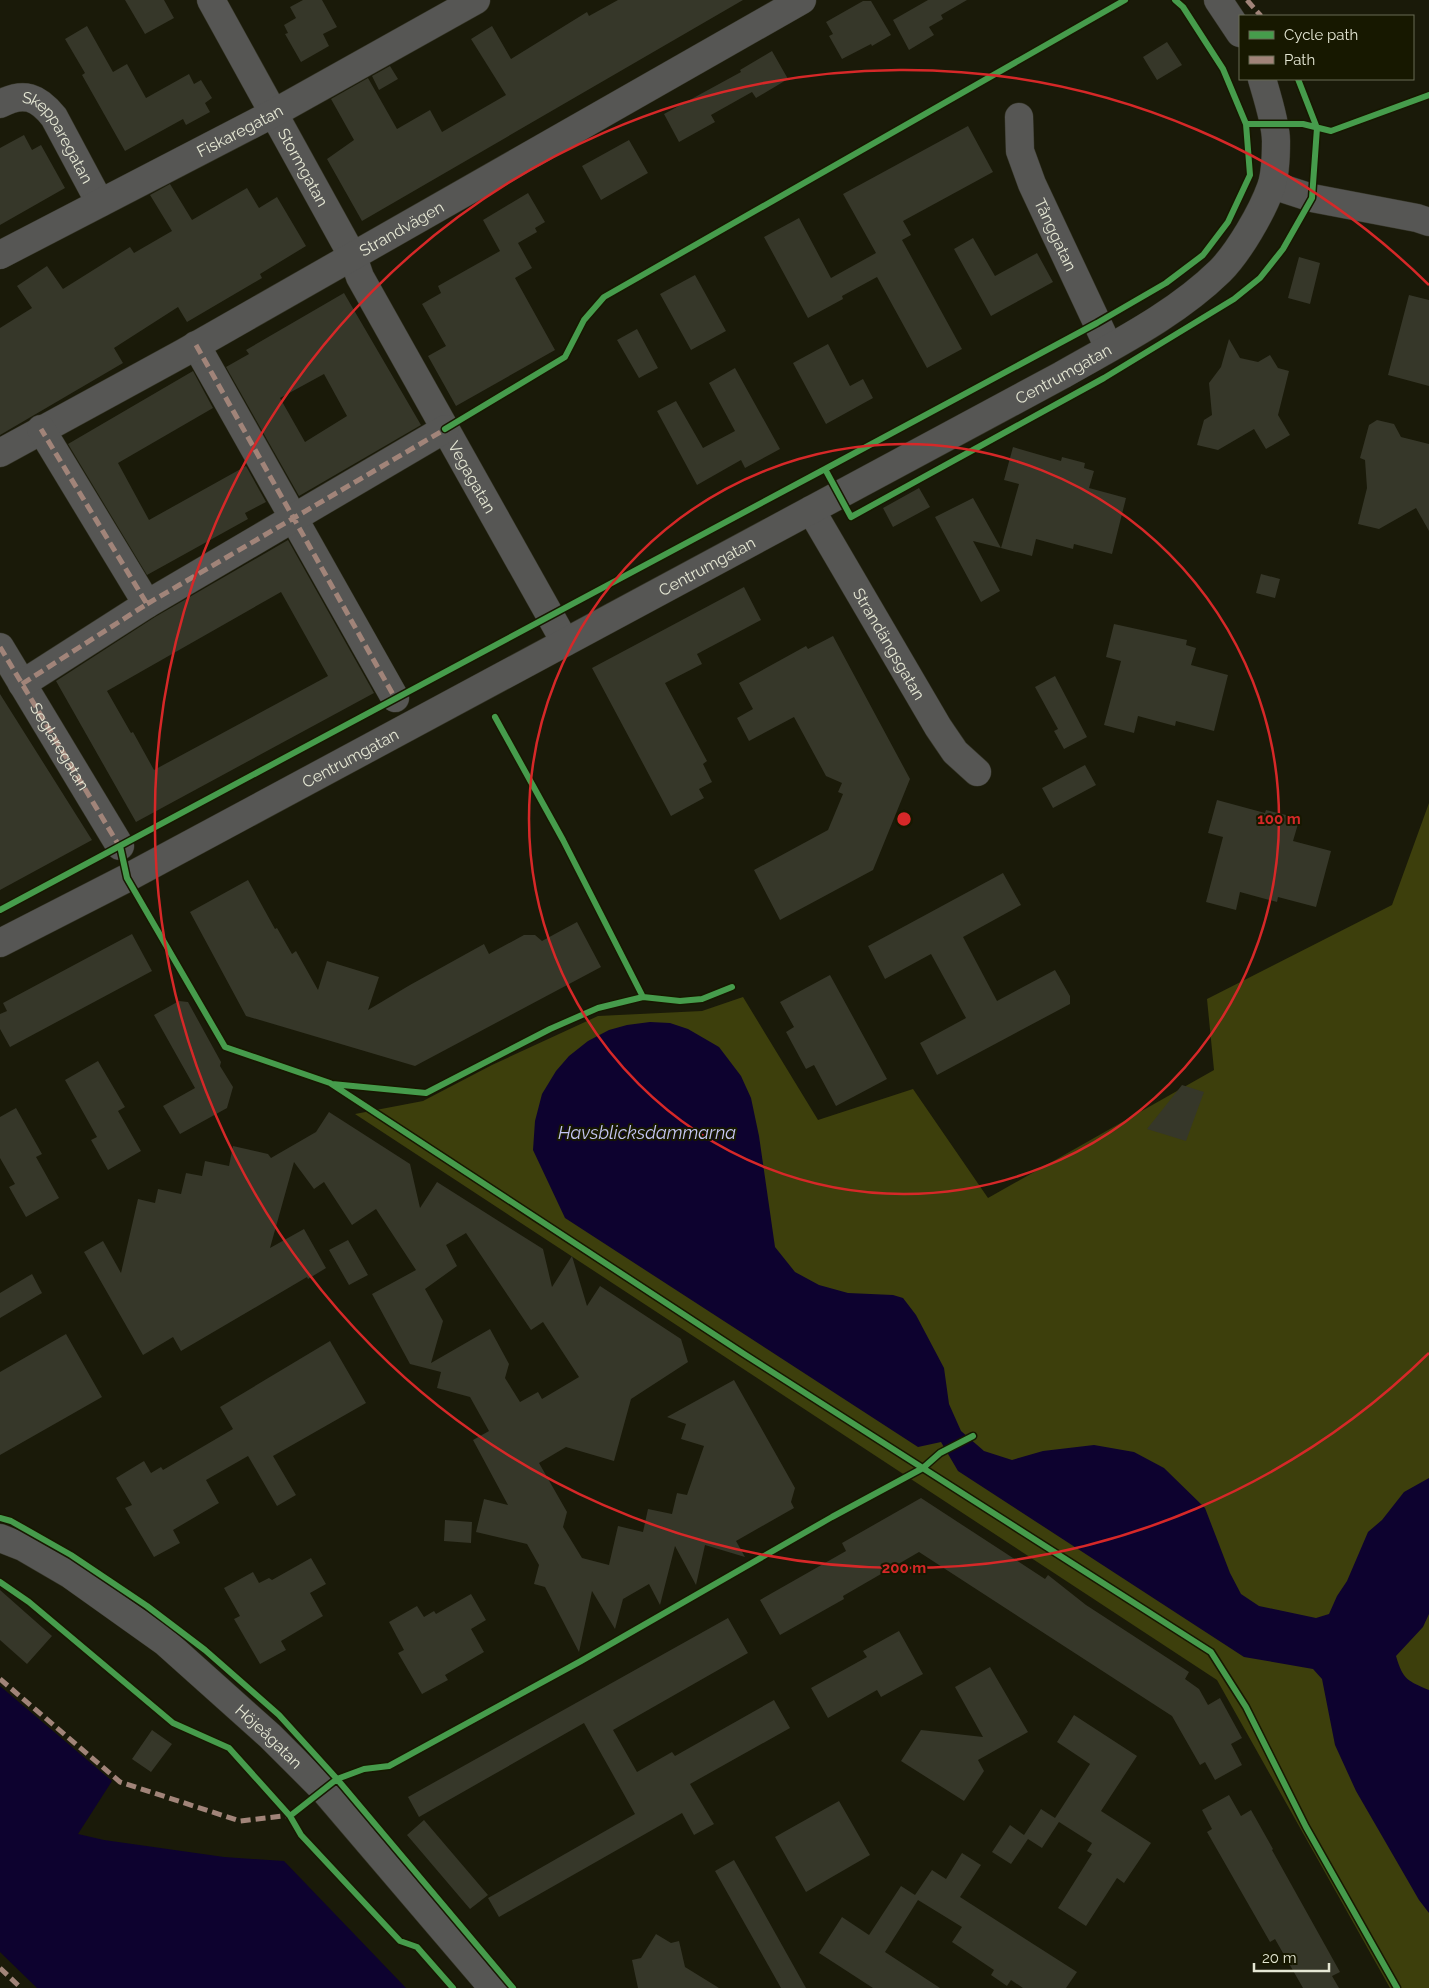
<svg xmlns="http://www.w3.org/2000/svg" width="1429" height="1988" font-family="Raleway,sans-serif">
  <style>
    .green { fill: #3d3f0c }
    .water { fill: #0d022f }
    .building { fill: #363729; fill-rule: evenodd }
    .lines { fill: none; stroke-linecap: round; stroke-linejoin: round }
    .minor-casing { stroke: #353527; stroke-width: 29 }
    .minor { stroke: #565654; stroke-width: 28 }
    .quiet { stroke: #a18479; stroke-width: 5; stroke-dasharray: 10 5; stroke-linecap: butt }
    .cycleway-casing { stroke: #171800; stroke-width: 9 }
    .cycleway { stroke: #469c4c; stroke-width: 6 }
    .ring { fill: none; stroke: #d62828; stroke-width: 2.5 }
    .labels { text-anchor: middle; stroke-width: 4; stroke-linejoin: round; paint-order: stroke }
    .street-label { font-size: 16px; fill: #e5e7d4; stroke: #171800 }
    .water-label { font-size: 18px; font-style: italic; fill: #c5c6f3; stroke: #171800 }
    .centre { fill: #d62828; stroke: #171800; stroke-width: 2.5 }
    .ring-label { font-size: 15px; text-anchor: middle; font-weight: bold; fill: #d62828; stroke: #171800; stroke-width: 4; stroke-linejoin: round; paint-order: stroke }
  </style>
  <rect width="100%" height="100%" fill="#1a1a09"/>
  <!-- green -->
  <path class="green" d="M 1429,803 L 1429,1988 L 1390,1988 L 1217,1680 L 355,1114 L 423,1101 L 492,1065 L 598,1016 L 702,1011 L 743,997 L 818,1120 L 913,1089 L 988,1198 L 1214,1070 L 1207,999 L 1392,905 Z"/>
  <!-- water -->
  <path class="water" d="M 650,1022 L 670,1023 L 688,1029 L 719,1047 L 741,1076 L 751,1098 L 759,1136 L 775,1247 L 795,1272 L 819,1285 L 848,1293 L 893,1295 L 903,1298 L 916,1315 L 944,1368 L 949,1404 L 961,1431 L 984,1451 L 1012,1460 L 1043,1451 L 1094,1445 L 1134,1452 L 1164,1468 L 1205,1508 L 1230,1573 L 1241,1594 L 1259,1606 L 1316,1618 L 1329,1614 L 1337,1596 L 1347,1581 L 1368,1532 L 1382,1520 L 1404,1492 L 1429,1478 L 1429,1614 L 1423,1627 L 1396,1656 C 1403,1680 1408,1681 1429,1690 L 1429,1913 L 1419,1900 L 1356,1791 L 1335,1745 L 1322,1679 L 1313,1669 L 1244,1657 L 958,1471 L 941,1442 L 918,1447 L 565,1218 L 533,1150 L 535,1121 L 542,1094 L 556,1071 L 569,1056 L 588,1041 L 609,1030 L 627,1025 Z
    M 0,1686 L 112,1781 L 78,1834 L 104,1840 L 224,1857 L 284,1861 L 406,1988 L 37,1988 L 0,1952 Z"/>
  <!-- building -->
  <path class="building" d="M 125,0 L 164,0 L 174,18 L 145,34 Z
    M 303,0 L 322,0 L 337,27 L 323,34 L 329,46 L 301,62 L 285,34 L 288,33 L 284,25 L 296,18 L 290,7 Z
    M 618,0 L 743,0 L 362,221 L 327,159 L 354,140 L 331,99 L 368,78 L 397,129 L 430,110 L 442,132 L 506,95 L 471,39 L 492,26 L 511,59 L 587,12 L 589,16 Z
    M 928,0 L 967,0 L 941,15 L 943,19 L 929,27 L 934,35 L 909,50 L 893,20 Z
    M 863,1 L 871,1 L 891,35 L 872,46 L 871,44 L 842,59 L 829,36 L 833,34 L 826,22 Z
    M 87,26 L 113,72 L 127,64 L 146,98 L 189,74 L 194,84 L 201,80 L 212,98 L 205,103 L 210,112 L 186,125 L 183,119 L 125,151 L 82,75 L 85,73 L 65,39 Z
    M 1167,42 L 1182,65 L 1157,80 L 1143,57 Z
    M 772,51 L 788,79 L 756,98 L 752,92 L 711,115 L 715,122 L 679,142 L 664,114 L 741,72 L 740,70 Z
    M 390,66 L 398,79 L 379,90 L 372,76 Z
    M 968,126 L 993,172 L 903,221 L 911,235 L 902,240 L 962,349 L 927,368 L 877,277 L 842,296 L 843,299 L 808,318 L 764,237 L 799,218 L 831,278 L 876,253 L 843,194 Z
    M 24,135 L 32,150 L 41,145 L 65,188 L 0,225 L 0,148 Z
    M 629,140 L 648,173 L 601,200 L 582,166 Z
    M 170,184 L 192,220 L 247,188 L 259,208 L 277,197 L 306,246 L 260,274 L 262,278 L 187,322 L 178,307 L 114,348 L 123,363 L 0,435 L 0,328 L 32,308 L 17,286 L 47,266 L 63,289 L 130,247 L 134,253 L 172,231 L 150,195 Z
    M 528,193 L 545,222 L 535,228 L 537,232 L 518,243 L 532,268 L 515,278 L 555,350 L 456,406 L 428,356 L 446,346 L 422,304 L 441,293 L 438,286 L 500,251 L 483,220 Z
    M 973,238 L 995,276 L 1037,253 L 1053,282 L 991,316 L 954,249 Z
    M 1299,257 L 1320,263 L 1310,304 L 1288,298 Z
    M 695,275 L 726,331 L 691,350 L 660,294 Z
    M 344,293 L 421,425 L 299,496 L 226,367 L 249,354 L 246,350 ZM 324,374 L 347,416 L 305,442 L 280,398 Z
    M 1409,295 L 1429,300 L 1429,386 L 1388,375 Z
    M 637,329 L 658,368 L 639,378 L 617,340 Z
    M 1229,339 L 1240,358 L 1258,362 L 1270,355 L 1278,368 L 1289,371 L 1278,415 L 1290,435 L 1266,449 L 1254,429 L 1218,450 L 1197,445 L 1204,420 L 1212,415 L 1209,383 L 1221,367 Z
    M 828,344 L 850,386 L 863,379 L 873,398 L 826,424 L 793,363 Z
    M 735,368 L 780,449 L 745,468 L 741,460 L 697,485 L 657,411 L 676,401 L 703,448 L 735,431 L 709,383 Z
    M 193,371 L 213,408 L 118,463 L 149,520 L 246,466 L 266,502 L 245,513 L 248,519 L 147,575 L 68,444 Z
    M 1377,420 L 1394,424 L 1401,437 L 1429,444 L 1429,531 L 1416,508 L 1379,529 L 1358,524 L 1367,488 L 1365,460 L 1360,458 L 1369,425 Z
    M 1013,447 L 1061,461 L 1062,457 L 1085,463 L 1084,468 L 1094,471 L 1089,488 L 1126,498 L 1112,554 L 1074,544 L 1073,549 L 1036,539 L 1032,556 L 1001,548 L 1019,484 L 1004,480 Z
    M 919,488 L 930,507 L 893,527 L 883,508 Z
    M 973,498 L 1001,548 L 973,541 L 1000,591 L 981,602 L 935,517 Z
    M 288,540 L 374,693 L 136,822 L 56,681 L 155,617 ZM 281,592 L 328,676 L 154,770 L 133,732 L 131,733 L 107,691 Z
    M 1261,574 L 1280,579 L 1275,598 L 1256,593 Z
    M 744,587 L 761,620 L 697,654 L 702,664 L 665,683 L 707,761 L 703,764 L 712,782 L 699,789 L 704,798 L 671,816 L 592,668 Z
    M 1114,624 L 1187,640 L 1186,645 L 1196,648 L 1191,665 L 1228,675 L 1214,731 L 1176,721 L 1175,726 L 1138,716 L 1134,733 L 1104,725 L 1121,661 L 1106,657 Z
    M 833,636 L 910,779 L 873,870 L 780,920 L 754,870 L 828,830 L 843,794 L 838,792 L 842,783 L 826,776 L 794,717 L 749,741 L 737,718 L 753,709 L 739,683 L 806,646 L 808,649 Z
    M 1055,676 L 1087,737 L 1064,749 L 1054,731 L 1058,729 L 1035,687 Z
    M 0,694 L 92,840 L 0,890 Z
    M 1085,765 L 1096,785 L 1053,808 L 1042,788 Z
    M 1217,800 L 1265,813 L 1266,810 L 1290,816 L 1288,821 L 1298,824 L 1293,841 L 1331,851 L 1316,907 L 1278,897 L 1277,902 L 1240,892 L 1236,910 L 1206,902 L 1223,837 L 1208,833 Z
    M 1003,873 L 1021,905 L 963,937 L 997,1001 L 1055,970 L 1070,996 L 1070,1004 L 937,1075 L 920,1043 L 966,1018 L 931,954 L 885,979 L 868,946 Z
    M 248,880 L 275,929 L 277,928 L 292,954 L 296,951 L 318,990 L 327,961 L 379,977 L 368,1010 L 410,985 L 484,944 L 489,954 L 524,935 L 535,935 L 542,941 L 577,922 L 601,967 L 415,1066 L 246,1016 L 190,912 Z
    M 132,934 L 152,971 L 10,1047 L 0,1029 L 0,1014 L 7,1011 L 3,1003 Z
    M 830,975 L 887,1079 L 836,1106 L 814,1065 L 806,1069 L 786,1032 L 794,1027 L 780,1002 Z
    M 179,1001 L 188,1002 L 221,1062 L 220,1066 L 233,1087 L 227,1108 L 180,1134 L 163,1106 L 195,1088 L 154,1015 Z
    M 98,1061 L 125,1107 L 118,1111 L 141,1151 L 108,1170 L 91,1140 L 97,1137 L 65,1080 Z
    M 1182,1085 L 1204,1092 L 1186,1141 L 1147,1129 Z
    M 16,1108 L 42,1154 L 36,1157 L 59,1198 L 26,1217 L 9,1187 L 15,1184 L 0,1158 L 0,1117 Z
    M 329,1112 L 410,1164 L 420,1208 L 437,1182 L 543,1249 L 552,1287 L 572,1256 L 587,1306 L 600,1286 L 681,1339 L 688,1362 L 631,1399 L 614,1461 L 566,1447 L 539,1463 L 567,1512 L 563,1527 L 582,1558 L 609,1565 L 618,1526 L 643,1532 L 648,1509 L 672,1514 L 677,1493 L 687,1495 L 704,1446 L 681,1439 L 686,1424 L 667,1417 L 734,1380 L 795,1488 L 791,1502 L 794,1508 L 736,1541 L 745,1557 L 705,1545 L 696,1585 L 675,1546 L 660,1605 L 649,1584 L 623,1599 L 615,1629 L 592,1591 L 579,1652 L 545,1587 L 534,1584 L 539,1565 L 527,1544 L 476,1532 L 484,1499 L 508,1505 L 473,1440 L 489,1431 L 470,1397 L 437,1388 L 441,1372 L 410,1364 L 372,1294 L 416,1270 L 376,1209 L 352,1225 L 324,1182 L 314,1189 L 294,1162 L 270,1248 L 304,1229 L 326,1268 L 308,1279 L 307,1277 L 181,1351 L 173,1337 L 143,1355 L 84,1252 L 103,1241 L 121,1273 L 138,1199 L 155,1203 L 158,1189 L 181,1194 L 186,1173 L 202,1176 L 205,1161 L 229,1166 L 233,1146 L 268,1154 L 271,1158 L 316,1132 ZM 466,1233 L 531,1330 L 543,1322 L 579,1377 L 542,1399 L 538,1392 L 520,1402 L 505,1378 L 509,1364 L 490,1329 L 431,1363 L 443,1321 L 425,1289 L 457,1266 L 446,1245 Z
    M 348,1240 L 368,1275 L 349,1285 L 329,1250 Z
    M 32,1274 L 42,1293 L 0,1318 L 0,1293 Z
    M 66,1334 L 102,1397 L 0,1455 L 0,1372 Z
    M 330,1341 L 366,1403 L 273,1456 L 296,1495 L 277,1506 L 248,1456 L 206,1480 L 219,1503 L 173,1530 L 180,1543 L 154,1557 L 125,1508 L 132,1505 L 116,1478 L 144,1461 L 151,1473 L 161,1467 L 163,1470 L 233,1429 L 220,1407 Z
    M 921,1498 L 1045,1579 L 1048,1575 L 1086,1605 L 1189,1672 L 1185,1679 L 1199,1689 L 1208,1705 L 1220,1698 L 1242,1738 L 1231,1744 L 1242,1765 L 1215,1780 L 1205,1762 L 1200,1765 L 1172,1716 L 919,1552 L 843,1596 L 844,1599 L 780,1635 L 760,1600 L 846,1551 L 842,1543 Z
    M 445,1520 L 472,1522 L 471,1543 L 444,1541 Z
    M 311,1558 L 326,1584 L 310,1593 L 323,1616 L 281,1641 L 286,1650 L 260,1664 L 234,1619 L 240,1616 L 224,1588 L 253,1572 L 259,1583 L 269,1578 L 272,1580 Z
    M 0,1590 L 52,1636 L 27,1664 L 0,1640 Z
    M 471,1594 L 486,1620 L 471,1629 L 484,1652 L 445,1675 L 448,1680 L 422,1694 L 398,1653 L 404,1650 L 389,1622 L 417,1606 L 424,1617 L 434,1611 L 436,1614 Z
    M 728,1618 L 748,1653 L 613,1730 L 637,1772 L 672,1752 L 675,1756 L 774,1700 L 790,1728 L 690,1784 L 714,1824 L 694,1835 L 682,1813 L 499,1917 L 488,1898 L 635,1814 L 584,1723 L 419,1817 L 408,1797 Z
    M 899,1631 L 923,1674 L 881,1697 L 877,1690 L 828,1718 L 811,1688 L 867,1657 L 863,1651 Z
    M 990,1667 L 1028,1732 L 978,1760 L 984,1771 L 964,1801 L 901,1761 L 921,1730 L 983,1737 L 955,1687 Z
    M 1074,1715 L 1137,1756 L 1101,1811 L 1151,1843 L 1124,1883 L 1117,1878 L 1086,1926 L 1058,1908 L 1092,1854 L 1087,1851 L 1092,1843 L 1059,1822 L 1042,1848 L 1028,1839 L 1011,1864 L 992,1852 L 1010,1825 L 1024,1835 L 1041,1809 L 1055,1818 L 1090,1764 L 1057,1742 Z
    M 152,1730 L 172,1744 L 151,1772 L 132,1759 Z
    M 1229,1795 L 1241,1816 L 1251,1810 L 1273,1849 L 1272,1850 L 1340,1972 L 1332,1976 L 1339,1988 L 1303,1988 L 1275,1939 L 1270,1942 L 1207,1832 L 1212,1829 L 1202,1810 Z
    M 839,1801 L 870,1855 L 806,1892 L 775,1837 Z
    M 424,1820 L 488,1895 L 470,1909 L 407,1835 Z
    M 962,1853 L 981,1865 L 960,1897 L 1077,1972 L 1066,1988 L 1023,1988 L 1011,1980 L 1007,1986 L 991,1975 L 994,1970 L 952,1942 L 962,1927 L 918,1900 L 885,1952 L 940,1988 L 873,1988 L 819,1953 L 842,1917 L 869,1935 L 901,1886 L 915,1895 L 932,1870 L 946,1879 Z
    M 734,1860 L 750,1888 L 806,1988 L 781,1988 L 715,1871 Z
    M 656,1934 L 671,1943 L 679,1941 L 685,1967 L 719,1988 L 638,1988 L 632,1960 L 641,1958 Z"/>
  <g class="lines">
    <!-- minor casing -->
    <g class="minor-casing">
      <g id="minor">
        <path id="s1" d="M 211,0 L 353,257 L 360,277 L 565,642"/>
        <path d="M 1218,0 L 1240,33"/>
        <path id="s2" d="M 0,104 C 24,91 38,97 54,117 L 100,203"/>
        <path id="s3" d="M 1019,117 L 1020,151 L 1032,184 L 1109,348"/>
        <path d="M 1272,185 L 1312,198 L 1417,218 L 1429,222"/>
        <path id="s4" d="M 0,255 L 274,113 L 476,0"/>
        <path d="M 196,345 L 395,698"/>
        <path id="s5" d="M 0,453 L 183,353 L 802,0"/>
        <path id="s6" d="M 811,510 L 938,727 L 955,752 L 977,772"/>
        <path d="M 147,604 L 445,429"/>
        <path id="s7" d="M 0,647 L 120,846"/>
        <path d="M 22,684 L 147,604 L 41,429"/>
        <path id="s8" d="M 0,943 L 127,878 L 1062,375 C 1116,344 1175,315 1220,271 C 1239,252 1262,212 1271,187 C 1275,176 1276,153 1276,141 C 1276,124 1267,96 1262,79"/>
        <path id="s9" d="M 0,1538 L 23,1547 L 71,1575 L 165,1642 L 270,1736 L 324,1790 L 493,1988"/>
      </g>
    </g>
    <!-- minor -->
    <use href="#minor" class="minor"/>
    <!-- quiet -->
    <path class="quiet" d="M 1247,0 L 1261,16
      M 196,345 L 395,698
      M 147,604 L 449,427
      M 0,647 L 121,849
      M 22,684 L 147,604 L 41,429
      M 0,1679 L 120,1782 L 240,1821 L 292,1815
      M 0,1968 L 21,1988"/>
    <!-- cycleway casing -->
    <g class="cycleway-casing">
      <path id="cycleway" d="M 1175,0 L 1183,7 L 1223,69 L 1246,124
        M 445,429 L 565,357 L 584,320 L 604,297 L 1125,0
        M 825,469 L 1097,323 L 1166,283 L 1203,255 L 1228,222 L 1250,175 L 1246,124 L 1303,124 L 1331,131 L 1429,95
        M 495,717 L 563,840 L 643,997
        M 120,846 L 127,878 L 225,1047 L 330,1083 L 744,1354 L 1211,1652 L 1246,1707 L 1306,1827 L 1397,1988
        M 0,910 L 825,469 L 851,517 L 1104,378 L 1234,299 L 1260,278 L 1283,249 L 1312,198 L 1317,128 L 1298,79
        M 332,1084 L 426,1093 L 550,1029 L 598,1008 L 643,997 L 680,1001 L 702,999 L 732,987
        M 0,1518 L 11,1521 L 71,1555 L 147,1606 L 205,1650 L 279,1715 L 337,1779 L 513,1988
        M 0,1582 L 29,1602 L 173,1723 L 229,1748 L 290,1816 L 301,1835 L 400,1941 L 417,1947 L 453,1988
        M 290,1816 L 337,1779 L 364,1769 L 389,1766 L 581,1661 L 832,1517 L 923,1468 L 940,1453 L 973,1436"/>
    </g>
    <!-- cycleway -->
    <use href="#cycleway" class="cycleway"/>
  </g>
  <!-- distance rings -->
  <g class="ring">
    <circle cx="904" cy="819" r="375"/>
    <path d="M1429 1353A749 749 0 1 1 1429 285"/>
  </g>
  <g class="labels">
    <!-- street labels -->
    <g class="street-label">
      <text dy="6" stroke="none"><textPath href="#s4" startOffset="270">Fiskaregatan</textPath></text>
      <text dy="6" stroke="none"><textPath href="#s2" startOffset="80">Skepparegatan</textPath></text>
      <text dy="6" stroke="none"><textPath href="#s1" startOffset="191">Stormgatan</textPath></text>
      <text dy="6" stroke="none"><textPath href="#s5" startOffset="460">Strandvägen</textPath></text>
      <text dy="6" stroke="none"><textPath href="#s3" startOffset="125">Tånggatan</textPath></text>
      <text dy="6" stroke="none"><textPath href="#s8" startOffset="1206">Centrumgatan</textPath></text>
      <text dy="6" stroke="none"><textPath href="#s1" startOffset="544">Vegagatan</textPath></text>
      <text dy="6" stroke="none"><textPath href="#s8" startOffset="801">Centrumgatan</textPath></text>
      <text dy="6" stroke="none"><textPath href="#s6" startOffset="155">Strandängsgatan</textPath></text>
      <text dy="6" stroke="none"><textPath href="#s7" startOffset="116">Seglaregatan</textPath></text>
      <text dy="6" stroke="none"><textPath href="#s8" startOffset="396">Centrumgatan</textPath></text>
      <text dy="6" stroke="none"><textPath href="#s9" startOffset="336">Höjeågatan</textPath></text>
    </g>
    <!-- water labels -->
    <g class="water-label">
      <text x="647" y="1139">Havsblicksdammarna</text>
    </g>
  </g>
  <circle cx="904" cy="819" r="8" class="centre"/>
  <g class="ring-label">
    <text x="1279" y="824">100 m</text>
    <text x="904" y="1573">200 m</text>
  </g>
  <!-- legend -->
  <rect x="1239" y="15" width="175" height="65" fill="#171800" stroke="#696b55"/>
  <rect x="1249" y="31" width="25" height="8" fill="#469c4c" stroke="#696b55"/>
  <text x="1284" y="40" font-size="15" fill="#e5e7d4">Cycle path</text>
  <rect x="1249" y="56" width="25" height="8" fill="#a18479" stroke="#696b55"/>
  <text x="1284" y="65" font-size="15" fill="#e5e7d4">Path</text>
  <!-- scale -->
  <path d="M1254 1963v8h75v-8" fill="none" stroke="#e5e7d4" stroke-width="2.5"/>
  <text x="1262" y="1963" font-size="15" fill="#e5e7d4" stroke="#171800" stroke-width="4" paint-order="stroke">20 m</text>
</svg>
